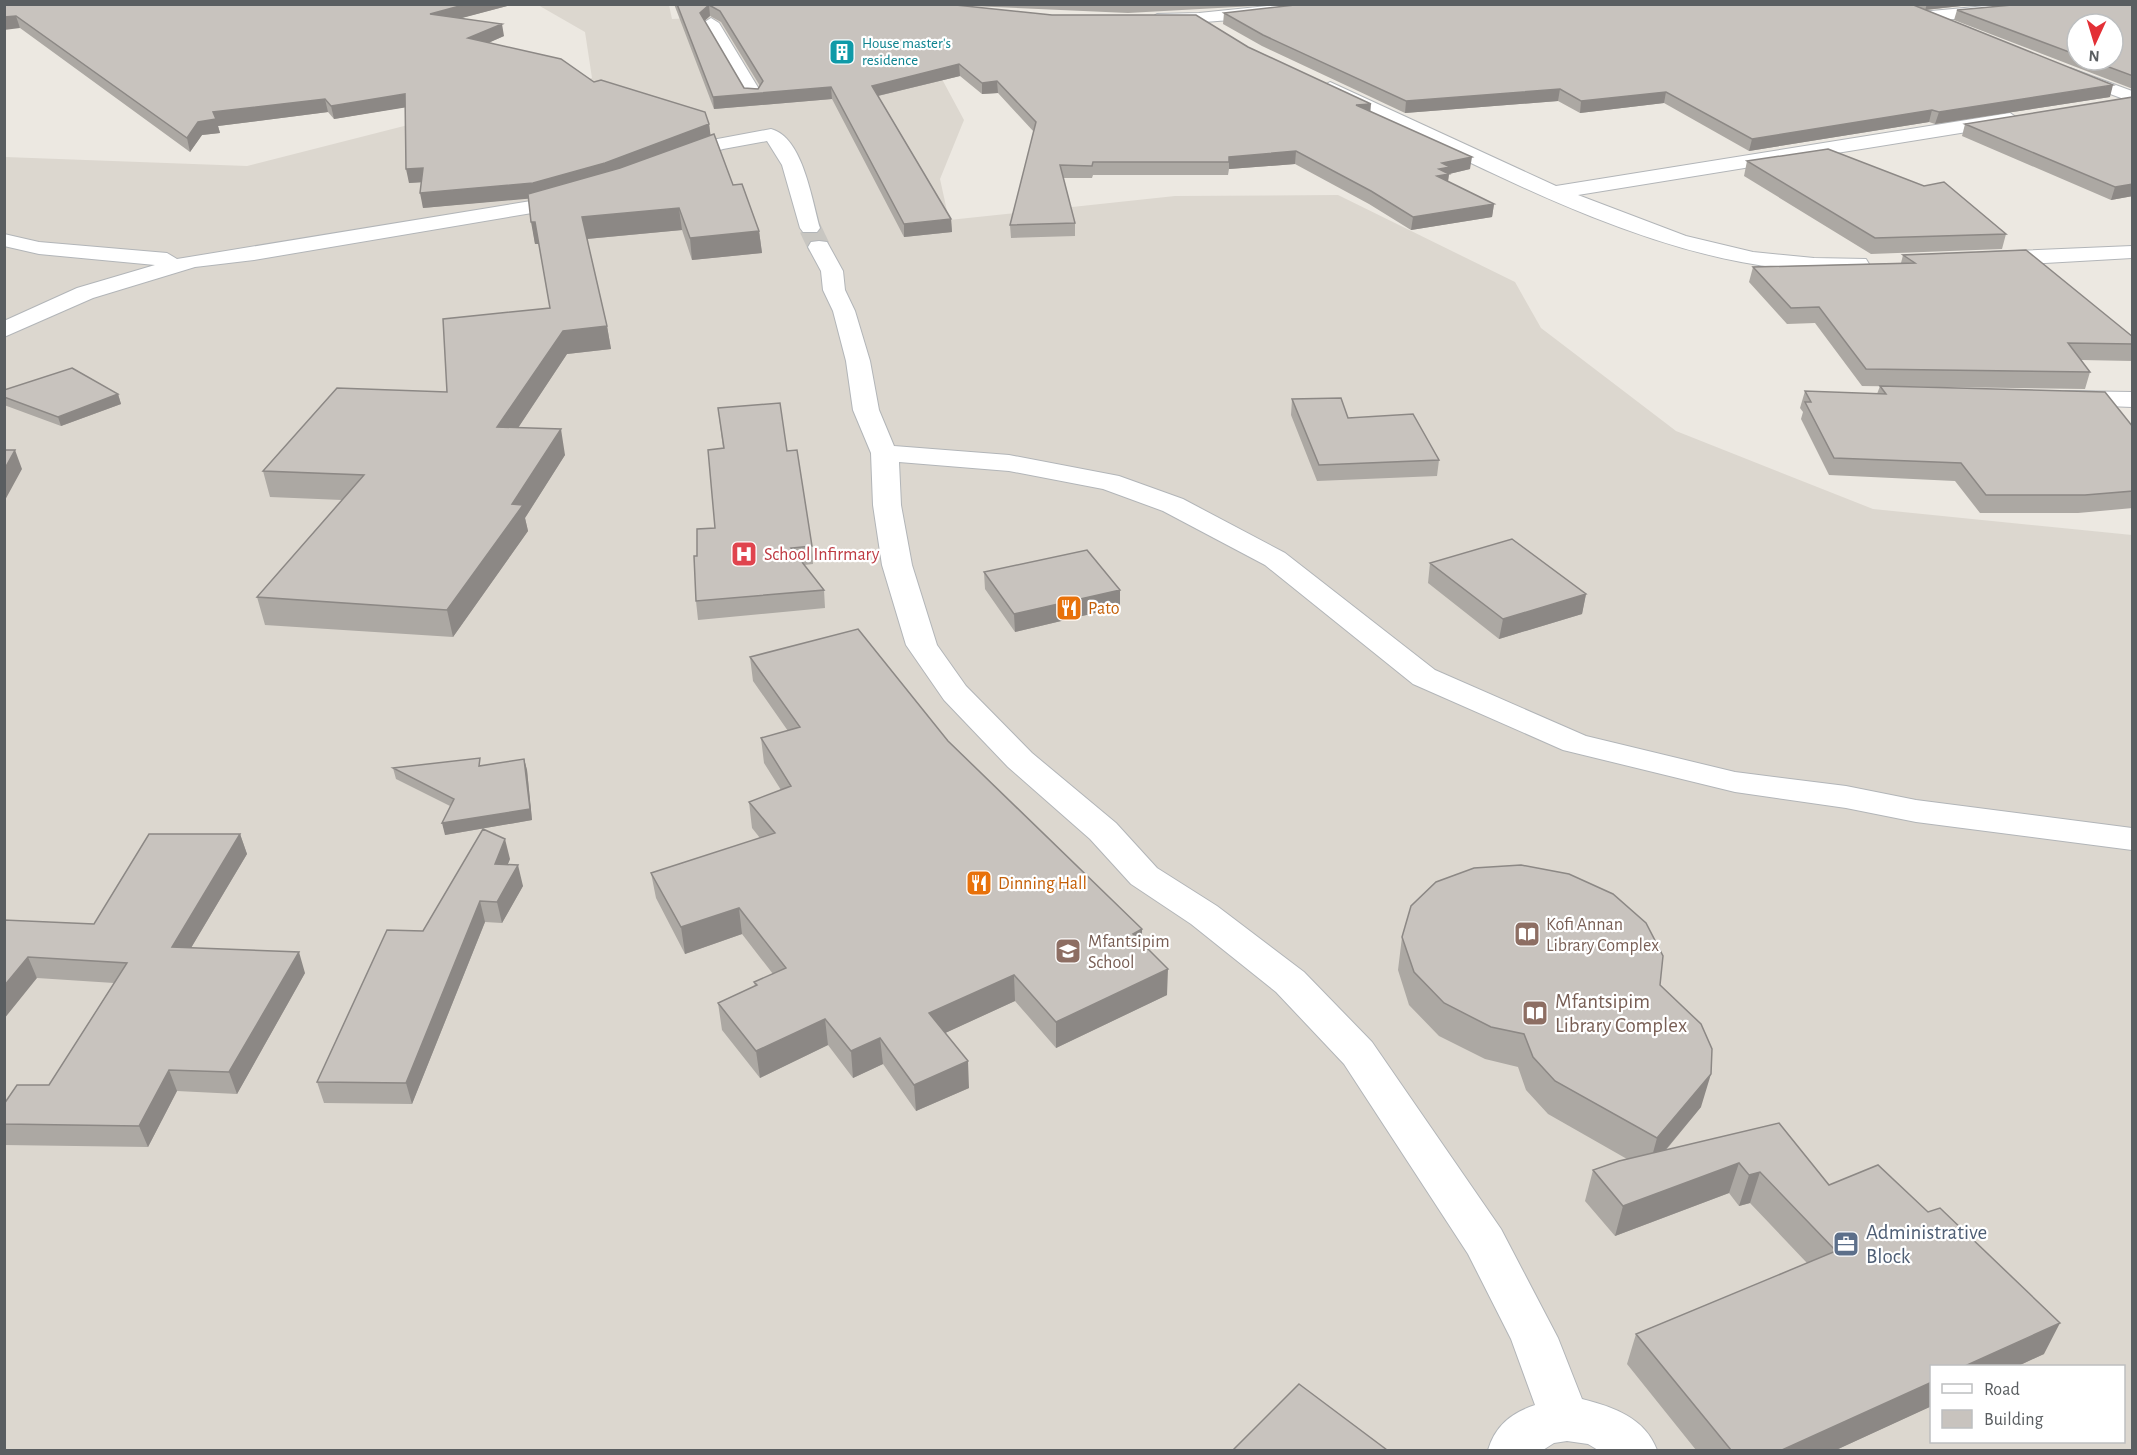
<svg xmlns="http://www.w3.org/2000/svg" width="2137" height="1455" font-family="'Alegreya Sans',sans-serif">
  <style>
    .education { fill: #dcd7cf; fill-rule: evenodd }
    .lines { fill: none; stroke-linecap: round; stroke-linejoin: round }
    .minor-tunnel { stroke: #c8c6c1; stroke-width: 22; stroke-dasharray: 22 11; stroke-linecap: butt }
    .minor-casing { stroke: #b2b5b8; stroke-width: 2 }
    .minor { fill: #fff; fill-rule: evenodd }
    .wall { fill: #aca8a3; fill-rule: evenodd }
    .shaded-wall { fill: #8c8885 }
    .building { fill: #c8c3be; stroke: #8c8885; stroke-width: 1.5; fill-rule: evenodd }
    .labels { text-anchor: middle; stroke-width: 4.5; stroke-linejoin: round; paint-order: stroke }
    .far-culture-label { font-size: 15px; fill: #0d838f; stroke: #fff; text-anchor: start }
    .health-label { font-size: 18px; fill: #be3a42; stroke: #fff; text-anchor: start }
    .food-label { font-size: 18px; fill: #c56008; stroke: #fff; text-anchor: start }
    .education-label { font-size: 18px; fill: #785e54; stroke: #fff; text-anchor: start }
    .near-education-label { font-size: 21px; fill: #785e54; stroke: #fff; text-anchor: start }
    .near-service-label { font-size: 21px; fill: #4e5e75; stroke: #fff; text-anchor: start }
  </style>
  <rect width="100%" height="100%" fill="#ece8e1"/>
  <!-- education -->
  <path class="education" d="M 756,4 L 864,12 L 943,81 L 964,120 L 940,179 L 949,220 L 1175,196 L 1338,195 L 1515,282 L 1541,328 L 1676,431 L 1873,509 L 2132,535 L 2132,1450 L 5,1450 L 5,157 L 247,166 L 592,78 L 585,32 L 538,5 L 669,5 L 672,19 L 735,16 ZM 1932,1366 L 2124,1366 L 2124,1442 L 1932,1442 Z"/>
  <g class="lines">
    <!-- minor-tunnel -->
    <path class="minor-tunnel" d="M 810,228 L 819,247"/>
    <!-- minor casing -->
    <g class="minor-casing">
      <path id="minor" d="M 1288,4 L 1347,4 L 1340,9 C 1315,11 1159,31 1149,19 L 1157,14 L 1199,13 Z
        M 2008,4 L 2074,4 L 2067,9 L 1920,22 L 1912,17 L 1920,12 Z
        M 711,18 L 719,23 L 762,94 L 759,98 L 747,98 L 744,94 L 703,23 Z
        M 2070,68 L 2132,91 L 2132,102 L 2064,77 L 2061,73 Z
        M 1330,82 L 1556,186 L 2010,113 L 2019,119 L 2010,125 L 1578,195 L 1686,236 L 1753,252 L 1814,258 L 1866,259 L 1869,264 L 1866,269 C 1841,275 1813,271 1789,269 C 1632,254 1465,158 1324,91 L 1321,87 Z
        M 771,129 C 803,137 812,201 820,228 L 817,232 L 803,232 L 800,228 L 782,165 L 767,141 L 723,149 L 677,165 L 667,159 L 670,155 L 712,140 Z
        M 572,191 L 579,193 L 582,197 L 579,201 L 538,212 L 254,260 L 195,267 L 93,298 L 4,337 L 4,321 L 77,288 L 155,265 L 39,254 L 4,246 L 4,234 L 39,242 L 167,253 L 177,259 L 537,200 Z
        M 819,241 L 827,242 L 843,271 L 845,290 L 855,311 L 870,361 L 879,410 L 894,446 L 1009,455 L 1119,476 L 1183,499 L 1285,553 L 1435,670 L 1586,736 L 1735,772 L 1846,786 L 1916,800 L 2132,828 L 2132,850 L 1916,822 L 1846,808 L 1735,792 L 1563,750 L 1413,684 L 1265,565 L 1163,511 L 1103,489 L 1009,471 L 899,462 L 901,505 L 912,565 L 937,645 L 966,686 L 1032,753 L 1116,823 L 1157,868 L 1217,906 L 1304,972 L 1372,1042 L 1501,1229 L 1558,1338 L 1582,1399 C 1614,1407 1645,1418 1657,1450 L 1598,1450 L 1588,1444 L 1567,1441 L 1554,1443 L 1543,1450 L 1488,1450 C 1495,1426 1511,1413 1535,1405 L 1511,1339 L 1468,1254 L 1344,1064 L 1276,992 L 1191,924 L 1131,884 L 1090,839 L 1008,767 L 944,700 L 906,645 L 882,565 L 873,505 L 871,453 L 853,410 L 846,361 L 833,311 L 823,290 L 821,271 L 808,247 L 811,242 Z
        M 2132,246 L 2132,258 L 1990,266 L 1982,264 L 1979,259 L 1982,254 L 1990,252 Z
        M 2066,391 L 2132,392 L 2132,407 L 2057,404 L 2053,399 L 2057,394 Z"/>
    </g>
    <!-- minor -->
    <use href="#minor" class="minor"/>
  </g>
  <!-- wall -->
  <path class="wall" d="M 4,4 L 515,4 L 461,18 L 504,36 L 488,43 L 709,124 L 710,135 L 733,185 L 759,231 L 762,253 L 692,260 L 682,230 L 587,239 L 607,326 L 611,349 L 567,354 L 518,428 L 565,455 L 525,518 L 528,531 L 453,637 L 265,625 L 257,597 L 342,500 L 270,497 L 263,471 L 447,392 L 550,308 L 539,244 L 535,244 L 528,198 L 423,208 L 421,182 L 409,183 L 405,107 L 334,119 L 328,112 L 218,126 L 220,133 L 202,135 L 190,152 L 20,28 Z
    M 674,4 L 1292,4 L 1128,13 L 948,5 L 1248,47 L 1371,112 L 1470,169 L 1449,174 L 1448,182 L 1494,204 L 1492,217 L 1411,230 L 1369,204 L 1295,164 L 1229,169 L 1228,175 L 1093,175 L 1092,178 L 1063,178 L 1075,223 L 1075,236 L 1011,238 L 1010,225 L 1034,132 L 998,93 L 982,94 L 960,76 L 878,96 L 951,219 L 952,232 L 904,237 L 832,99 L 714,109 ZM 710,16 L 721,22 L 760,86 L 758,89 L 744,88 L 704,21 Z
    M 1912,4 L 1979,4 L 1925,10 Z
    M 2133,4 L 2133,89 L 1954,20 L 1957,10 ZM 2077,24 L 2113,60 L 2077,60 Z
    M 1224,13 L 2110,97 L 1935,124 L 1929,122 L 1749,151 L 1664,103 L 1580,113 L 1558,101 L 1405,113 L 1262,46 L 1223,24 Z
    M 2133,97 L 2133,196 L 2111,200 L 1962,136 L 1965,124 Z
    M 1747,161 L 2006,234 L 2002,249 L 1871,254 L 1744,176 Z
    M 1903,255 L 2133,337 L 2133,361 L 2081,360 L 2090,372 L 2085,389 L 1862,386 L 1815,323 L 1787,324 L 1749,282 L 1753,267 L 1901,263 Z
    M 1880,386 L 2133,427 L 2133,508 L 2078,513 L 1980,513 L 1955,481 L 1829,475 L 1801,419 L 1803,412 L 1800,408 L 1805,391 L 1877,394 Z
    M 4,390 L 118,394 L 121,404 L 61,426 L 4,405 Z
    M 1292,399 L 1348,418 L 1439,460 L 1437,476 L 1317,481 L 1291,415 Z
    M 718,408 L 787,451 L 812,546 L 813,564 L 804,565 L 824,590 L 825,608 L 698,620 L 696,601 L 697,556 L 715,528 L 723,448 Z
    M 1430,563 L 1586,594 L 1582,614 L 1499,639 L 1428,583 Z
    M 984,572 L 1120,590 L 1120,607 L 1015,632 L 985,589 Z
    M 750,657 L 948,741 L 1142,929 L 1142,943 L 1167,995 L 1056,1048 L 1015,1001 L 945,1033 L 969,1088 L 916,1111 L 883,1064 L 853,1078 L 828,1045 L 760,1078 L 722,1030 L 718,1003 L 755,986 L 754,982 L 773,974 L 742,934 L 685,954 L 656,898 L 651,873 L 760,838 L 752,828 L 749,802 L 781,790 L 764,763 L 761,738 L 788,731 L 753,681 Z
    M 524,759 L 527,770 L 532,820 L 445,835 L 450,806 L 396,779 L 393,768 L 481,766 Z
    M 240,834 L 247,854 L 191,948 L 305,973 L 237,1094 L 177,1091 L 148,1147 L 4,1145 L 4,1104 L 49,1085 L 114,983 L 37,978 L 4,920 L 94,924 Z
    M 510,859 L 507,865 L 523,886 L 502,923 L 485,922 L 412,1104 L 324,1103 L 317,1082 L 423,931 Z
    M 1402,937 L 1660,985 L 1701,1107 L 1666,1150 L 1779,1123 L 1829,1185 L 2044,1354 L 1836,1450 L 1696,1450 L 1627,1364 L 1636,1334 L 1807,1263 L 1750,1203 L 1739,1206 L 1729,1193 L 1615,1236 L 1585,1201 L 1593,1170 L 1627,1159 L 1548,1114 L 1526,1090 L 1518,1067 L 1485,1059 L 1439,1036 L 1409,1005 L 1398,970 Z"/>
  <!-- shaded-wall -->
  <path class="shaded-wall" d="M 467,4 L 515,4 L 432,26 L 430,14 Z
    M 1927,4 L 1979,4 L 1925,10 Z
    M 709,5 L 710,16 L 701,24 L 700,13 Z
    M 16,16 L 20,28 L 4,30 L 4,17 Z
    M 502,24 L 504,36 L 470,51 L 468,38 Z
    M 959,64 L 960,76 L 873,97 L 872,86 Z
    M 997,81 L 998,93 L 982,94 L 982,83 Z
    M 2113,85 L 2110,97 L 1935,124 L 1939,112 Z
    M 831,87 L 832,99 L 714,109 L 713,97 Z
    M 1560,89 L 1558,101 L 1405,113 L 1406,101 Z
    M 1666,92 L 1664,103 L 1580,113 L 1581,101 Z
    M 405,94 L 408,107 L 334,119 L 331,106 Z
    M 325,99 L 328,112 L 218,126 L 220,133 L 202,135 L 190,152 L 187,138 L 198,122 L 213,112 Z
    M 1371,104 L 1370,116 L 1356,105 Z
    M 1932,110 L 1929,122 L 1749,151 L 1752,139 Z
    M 709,124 L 711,138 L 536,198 L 423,208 L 420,193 Z
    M 1296,151 L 1295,164 L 1229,169 L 1229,157 Z
    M 1472,157 L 1470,169 L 1449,174 L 1447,187 L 1437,176 L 1442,163 Z
    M 423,168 L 426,182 L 409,183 L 406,169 Z
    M 2133,184 L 2133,196 L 2111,200 L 2115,187 Z
    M 1494,204 L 1492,217 L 1411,230 L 1413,217 Z
    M 679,208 L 682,230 L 586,239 L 582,217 Z
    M 951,219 L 952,232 L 904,237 L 904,224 Z
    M 531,222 L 535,222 L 539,244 L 535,244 Z
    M 759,231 L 762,253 L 692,260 L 690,238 Z
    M 607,326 L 611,349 L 567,354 L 502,452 L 497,427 L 563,331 Z
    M 118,394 L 121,404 L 61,426 L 58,417 Z
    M 561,429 L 565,455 L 525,518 L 528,531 L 453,637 L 447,610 L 512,504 Z
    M 15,450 L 22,469 L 4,502 L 4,470 Z
    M 1120,590 L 1120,607 L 1015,632 L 1014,614 Z
    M 1586,594 L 1582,614 L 1499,639 L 1503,619 Z
    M 524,759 L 527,770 L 532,820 L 445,835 L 442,823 Z
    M 240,834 L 247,854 L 179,968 L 172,947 Z
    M 505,839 L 510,859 L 500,884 L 495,864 Z
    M 518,865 L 523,886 L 502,923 L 497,902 Z
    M 480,901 L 485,922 L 412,1104 L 406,1083 Z
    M 739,908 L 742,934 L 685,954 L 681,927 Z
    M 1142,929 L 1142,956 L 1133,934 Z
    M 299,952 L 305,973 L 237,1094 L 229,1072 Z
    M 28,957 L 37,978 L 4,1019 L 4,986 Z
    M 1168,969 L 1167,995 L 1056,1048 L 1056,1022 Z
    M 1014,975 L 1015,1001 L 930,1040 L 929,1013 Z
    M 825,1019 L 828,1045 L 760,1078 L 756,1051 Z
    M 880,1038 L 883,1064 L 853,1078 L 851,1051 Z
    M 968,1061 L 969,1088 L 916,1111 L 914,1085 Z
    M 169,1070 L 177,1091 L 148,1147 L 139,1126 Z
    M 1711,1074 L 1701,1107 L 1648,1171 L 1657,1138 Z
    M 1739,1163 L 1729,1193 L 1615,1236 L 1623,1206 Z
    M 1760,1172 L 1750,1203 L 1739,1206 L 1749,1175 Z
    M 2060,1323 L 2044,1354 L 2018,1366 L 1965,1366 Z
    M 1932,1382 L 1932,1406 L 1836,1450 L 1782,1450 Z"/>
  <!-- building -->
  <path class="building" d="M 4,4 L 467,4 L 430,14 L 502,24 L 468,38 L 561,59 L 594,82 L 601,80 L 705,112 L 709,124 L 605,163 L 533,183 L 420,193 L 423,168 L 406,169 L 405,94 L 331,106 L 325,99 L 213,112 L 216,119 L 198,122 L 187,138 L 16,16 L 4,17 Z
    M 677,4 L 946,4 L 1052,15 L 1196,15 L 1248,47 L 1371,104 L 1356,105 L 1472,157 L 1442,163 L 1450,167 L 1439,169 L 1449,174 L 1437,176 L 1494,204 L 1413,217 L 1371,191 L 1296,151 L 1229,157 L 1229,162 L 1093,162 L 1092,166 L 1060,165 L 1075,223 L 1010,225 L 1036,122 L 997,81 L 982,83 L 959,64 L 872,86 L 951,219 L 904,224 L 831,87 L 713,97 ZM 709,5 L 720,11 L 763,81 L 758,89 L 744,88 L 700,13 Z
    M 1304,4 L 1911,4 L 2113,85 L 1939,112 L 1932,110 L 1752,139 L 1666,92 L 1581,101 L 1560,89 L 1406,101 L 1263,35 L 1224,13 Z
    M 2023,4 L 2133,4 L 2133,76 L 2090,60 L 2113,60 L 2113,24 L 2077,24 L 2077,55 L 1957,10 Z
    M 2133,97 L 2133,184 L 2115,187 L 1965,124 Z
    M 714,134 L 733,185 L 742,184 L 759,231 L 690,238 L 679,208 L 582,217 L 607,326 L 563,331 L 497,427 L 561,429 L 512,504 L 523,505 L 447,610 L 257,597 L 364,475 L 263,471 L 337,388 L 447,392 L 443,319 L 550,308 L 535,222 L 531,222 L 528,194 L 620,168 Z
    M 1828,149 L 1924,186 L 1944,182 L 2006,234 L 1875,238 L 1747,161 Z
    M 2026,250 L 2133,337 L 2133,344 L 2068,343 L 2090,372 L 1866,369 L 1819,307 L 1791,308 L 1753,267 L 1915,263 L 1903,255 Z
    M 72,368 L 118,394 L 58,417 L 4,397 L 4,390 Z
    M 1880,386 L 2105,392 L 2133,427 L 2133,491 L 2085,495 L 1986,495 L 1961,463 L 1834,458 L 1805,402 L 1811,402 L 1805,391 L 1886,394 Z
    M 1341,398 L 1348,418 L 1413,414 L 1439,460 L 1319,465 L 1292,399 Z
    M 780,403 L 787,451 L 797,450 L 812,546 L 791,548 L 824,590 L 696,601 L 694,556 L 697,556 L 697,529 L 715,528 L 708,450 L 724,448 L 718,408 Z
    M 4,450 L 15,450 L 4,470 Z
    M 1512,539 L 1586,594 L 1503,619 L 1430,563 Z
    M 1087,550 L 1120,590 L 1014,614 L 984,572 Z
    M 858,629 L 948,741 L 1142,929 L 1133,934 L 1168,969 L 1056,1022 L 1014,975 L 929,1013 L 968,1061 L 914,1085 L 880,1038 L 851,1051 L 825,1019 L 756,1051 L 718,1003 L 757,985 L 754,982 L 786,968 L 739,908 L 681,927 L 651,873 L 775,833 L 749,802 L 791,786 L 761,738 L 800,727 L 750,657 Z
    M 480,758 L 479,766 L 524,759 L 530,809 L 442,823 L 454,799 L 393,768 Z
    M 483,829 L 505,839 L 495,864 L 518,865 L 497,902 L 480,901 L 406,1083 L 317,1082 L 387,930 L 423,931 Z
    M 149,834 L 240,834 L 172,947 L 299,952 L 229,1072 L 169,1070 L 139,1126 L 4,1124 L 4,1104 L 17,1085 L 49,1085 L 127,963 L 28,957 L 4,986 L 4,920 L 94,924 Z
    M 1521,865 L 1569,874 L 1613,894 L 1646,923 L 1663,956 L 1660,985 L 1701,1024 L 1712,1049 L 1711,1074 L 1657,1138 L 1555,1081 L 1533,1057 L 1524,1034 L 1491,1027 L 1444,1003 L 1414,972 L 1402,937 L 1411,906 L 1436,882 L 1474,868 Z
    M 1779,1123 L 1829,1185 L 1878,1165 L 1928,1212 L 1940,1208 L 2060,1323 L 1965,1366 L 1932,1366 L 1932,1382 L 1782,1450 L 1731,1450 L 1636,1334 L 1836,1251 L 1760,1172 L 1749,1175 L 1739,1163 L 1623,1206 L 1593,1170 L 1619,1161 Z
    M 1299,1384 L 1387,1450 L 1233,1450 Z"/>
  <!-- icons -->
  <defs>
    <g id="building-square" transform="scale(1.35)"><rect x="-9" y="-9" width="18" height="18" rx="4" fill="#0f9aa8" stroke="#fff"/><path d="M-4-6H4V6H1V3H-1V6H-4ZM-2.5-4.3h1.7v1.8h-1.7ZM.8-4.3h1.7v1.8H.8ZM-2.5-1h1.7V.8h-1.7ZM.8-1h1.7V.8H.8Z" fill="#fff"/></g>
    <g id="hospital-square" transform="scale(1.35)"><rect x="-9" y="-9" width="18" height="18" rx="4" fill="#e0444e" stroke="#fff"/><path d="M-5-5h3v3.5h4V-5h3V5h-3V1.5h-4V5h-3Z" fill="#fff"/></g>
    <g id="restaurant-square" transform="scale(1.35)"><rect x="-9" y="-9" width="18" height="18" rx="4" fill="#e8710a" stroke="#fff"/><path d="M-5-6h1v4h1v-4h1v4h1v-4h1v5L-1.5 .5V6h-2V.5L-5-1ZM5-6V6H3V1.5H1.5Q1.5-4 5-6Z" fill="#fff"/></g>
    <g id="library-square" transform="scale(1.35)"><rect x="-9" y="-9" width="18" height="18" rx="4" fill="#8d6e63" stroke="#fff"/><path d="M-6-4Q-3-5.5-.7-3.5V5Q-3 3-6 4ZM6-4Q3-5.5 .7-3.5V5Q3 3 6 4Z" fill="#fff"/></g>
    <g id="school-square" transform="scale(1.35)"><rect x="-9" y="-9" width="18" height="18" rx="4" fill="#8d6e63" stroke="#fff"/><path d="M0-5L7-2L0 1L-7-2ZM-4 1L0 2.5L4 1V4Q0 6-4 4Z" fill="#fff"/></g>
    <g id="office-square" transform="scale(1.35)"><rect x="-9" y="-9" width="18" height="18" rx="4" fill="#5c6f8a" stroke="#fff"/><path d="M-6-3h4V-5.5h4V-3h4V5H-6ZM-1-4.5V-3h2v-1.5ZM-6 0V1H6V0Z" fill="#fff"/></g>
  </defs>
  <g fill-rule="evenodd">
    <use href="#building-square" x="842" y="52"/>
    <use href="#hospital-square" x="744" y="554"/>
    <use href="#restaurant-square" x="1069" y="608"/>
    <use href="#restaurant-square" x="979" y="883"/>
    <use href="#library-square" x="1527" y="934"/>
    <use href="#school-square" x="1068" y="951"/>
    <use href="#library-square" x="1535" y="1013"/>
    <use href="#office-square" x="1846" y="1244"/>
  </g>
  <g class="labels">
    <!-- far-culture labels -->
    <g class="far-culture-label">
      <text x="862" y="48">House master's<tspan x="862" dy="17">residence</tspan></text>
    </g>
    <!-- health labels -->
    <g class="health-label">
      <text x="764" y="560">School Infirmary</text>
    </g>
    <!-- food labels -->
    <g class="food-label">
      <text x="1088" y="614">Pato</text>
      <text x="998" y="889">Dinning Hall</text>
    </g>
    <!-- education labels -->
    <g class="education-label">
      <text x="1546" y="930">Kofi Annan<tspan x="1546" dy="21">Library Complex</tspan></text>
      <text x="1088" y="947">Mfantsipim<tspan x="1088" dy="21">School</tspan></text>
    </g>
    <!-- near-education labels -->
    <g class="near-education-label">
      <text x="1555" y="1008">Mfantsipim<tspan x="1555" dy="24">Library Complex</tspan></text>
    </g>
    <!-- near-service labels -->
    <g class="near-service-label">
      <text x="1866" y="1239">Administrative<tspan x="1866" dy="24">Block</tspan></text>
    </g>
  </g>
  <!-- border -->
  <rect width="2137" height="1455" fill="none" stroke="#5a5e61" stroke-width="12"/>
  <!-- legend -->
  <rect x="1930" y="1365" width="195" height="78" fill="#ffffff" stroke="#bdbfc0" stroke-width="1.5"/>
  <rect x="1942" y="1384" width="30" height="9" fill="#ffffff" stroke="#bdbfc0" stroke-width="1.5"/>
  <text x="1984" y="1395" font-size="18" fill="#5a5e61">Road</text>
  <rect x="1942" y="1410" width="30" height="18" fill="#c8c3be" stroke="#bdbfc0" stroke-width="1.5"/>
  <text x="1984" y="1425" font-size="18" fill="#5a5e61">Building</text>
  <!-- north arrow -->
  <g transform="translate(2095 42) rotate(184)"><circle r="28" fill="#ffffff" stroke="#bdbfc0" stroke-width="1.5"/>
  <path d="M0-4.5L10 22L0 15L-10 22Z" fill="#e33036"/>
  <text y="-9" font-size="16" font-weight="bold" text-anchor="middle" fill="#5a5e61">N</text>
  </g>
</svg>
